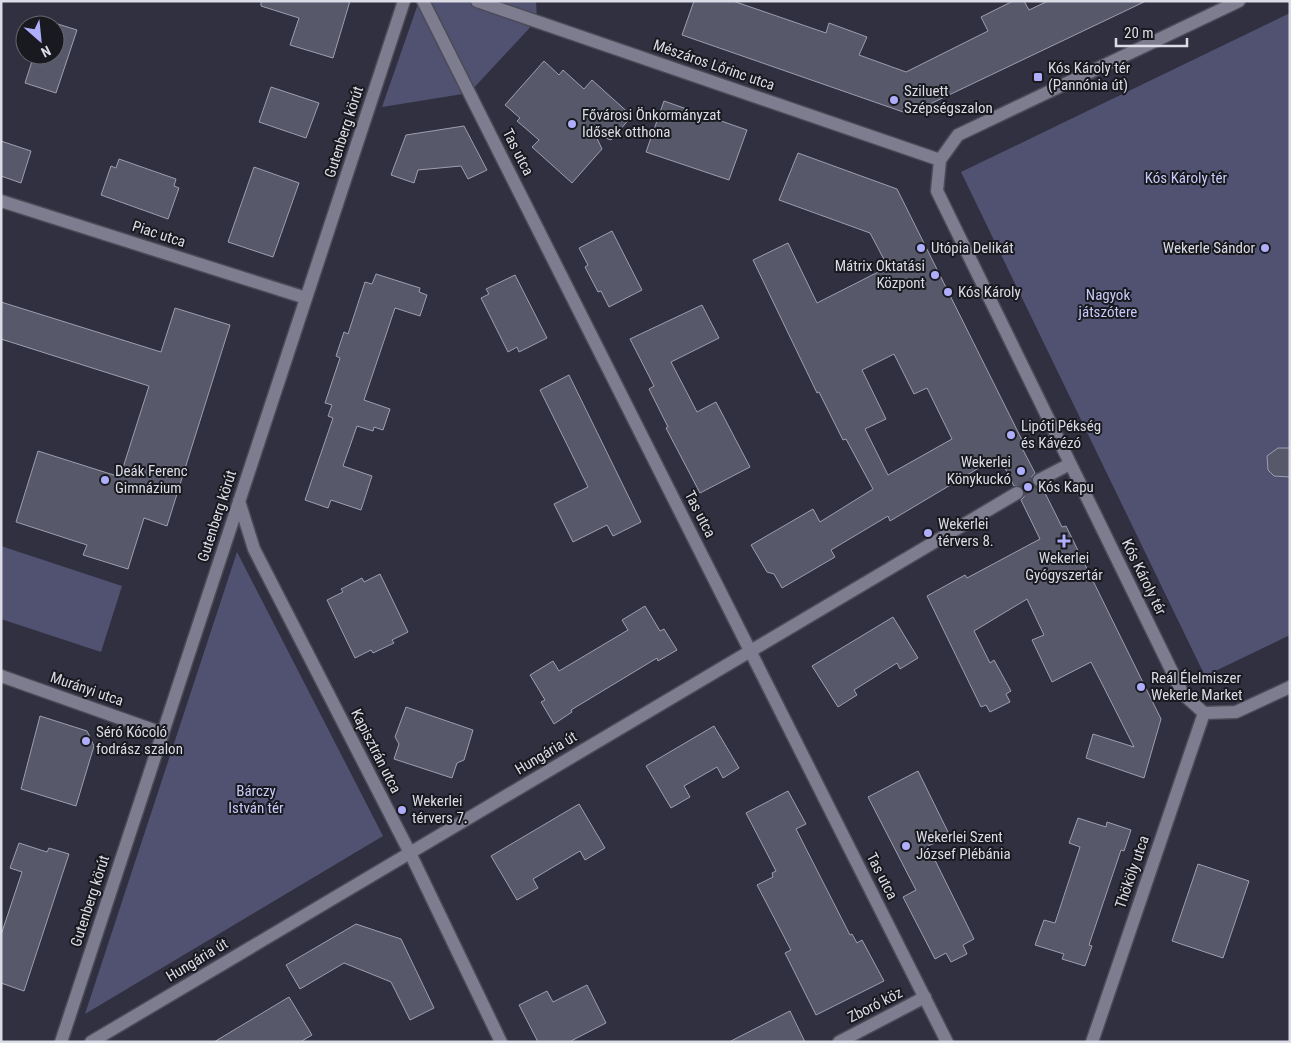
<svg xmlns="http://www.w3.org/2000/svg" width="1291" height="1043" font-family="'Roboto Condensed',sans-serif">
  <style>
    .green { fill: #515271 }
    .building { fill: #575869; stroke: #9e9eb1; fill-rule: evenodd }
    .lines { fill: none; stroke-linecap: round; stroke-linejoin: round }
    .minor-tunnel { stroke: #4a4a59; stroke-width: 12; stroke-dasharray: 12 6; stroke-linecap: butt }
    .minor-casing { stroke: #4b4b58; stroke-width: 15 }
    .minor { stroke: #7d7d8f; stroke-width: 12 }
    .poi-dot { fill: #afaefa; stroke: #191920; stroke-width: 2 }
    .labels { text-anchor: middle; stroke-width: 4; stroke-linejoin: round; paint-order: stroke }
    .street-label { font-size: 15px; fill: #dbdce6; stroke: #191920 }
    .poi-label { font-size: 15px; fill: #dbdce6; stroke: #191920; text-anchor: start }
    .park-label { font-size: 15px; fill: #c9cafa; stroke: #191920 }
  </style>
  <rect width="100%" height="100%" fill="#303040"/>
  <!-- green -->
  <path class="green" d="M 419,1 L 536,1 L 537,20 L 469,93 L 382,107 Z
    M 1290,13 L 1290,635 L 1205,676 L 961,172 Z
    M 1,546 L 122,586 L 101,652 L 1,619 Z
    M 237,552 L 383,836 L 85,1014 Z"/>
  <!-- building -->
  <path class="building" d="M 261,1 L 350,1 L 333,58 L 290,45 L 299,18 L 261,6 Z
    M 694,1 L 733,1 L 826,33 L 829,23 L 867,37 L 859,55 L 906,72 L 988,31 L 981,17 L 1013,1 L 1024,1 L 1029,10 L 1048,1 L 1146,1 L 909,114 L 682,35 Z
    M 45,20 L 77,30 L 56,93 L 25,83 L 34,55 L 55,55 L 55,25 L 43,25 Z
    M 544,61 L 559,75 L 563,70 L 584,89 L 592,80 L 632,116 L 611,140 L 595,134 L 602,149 L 572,183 L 532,147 L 539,140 L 517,121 L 520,118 L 505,105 Z
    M 271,87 L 319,103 L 306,138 L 259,122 Z
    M 664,101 L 747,130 L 729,180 L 646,152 Z
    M 464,126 L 487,170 L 468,179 L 461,166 L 418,170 L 414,183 L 391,175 L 406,135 Z
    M 1,141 L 31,151 L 21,183 L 1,176 Z
    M 798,153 L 897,189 L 1024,444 L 1021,446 L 1035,473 L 1032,476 L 1032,483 L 1035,487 L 1042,487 L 1062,527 L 1066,526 L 1161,719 L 1144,778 L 1086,758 L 1093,734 L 1134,747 L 1091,662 L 1052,682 L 1032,640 L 1044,635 L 1027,599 L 974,631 L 990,663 L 994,660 L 1011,691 L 1006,694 L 1010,702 L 990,712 L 986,705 L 981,707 L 927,596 L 965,575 L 967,578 L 1040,539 L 1021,500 L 1024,497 L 1024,489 L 1021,486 L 1014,486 L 999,456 L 890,521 L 888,516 L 831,550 L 835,557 L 782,588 L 774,574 L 767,572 L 751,545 L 813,509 L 820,522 L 873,489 L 846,439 L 843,440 L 819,392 L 817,393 L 753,260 L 788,243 L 817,303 L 888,267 L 870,233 L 779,200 ZM 894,354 L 914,394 L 927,388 L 952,439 L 888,475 L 865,429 L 886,419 L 862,370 Z
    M 119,159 L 176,179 L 174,186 L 179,188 L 168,219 L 101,195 L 111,166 L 116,168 Z
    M 254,167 L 299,183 L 273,257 L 228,242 Z
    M 612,231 L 642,290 L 609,307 L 601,291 L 598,292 L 585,267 L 588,265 L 579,248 Z
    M 376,274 L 420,288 L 419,292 L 427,295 L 420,316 L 395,308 L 364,400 L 390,409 L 383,430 L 374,427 L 373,431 L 357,426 L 343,466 L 372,476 L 361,510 L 331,500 L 328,508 L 305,500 L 333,418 L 328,416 L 332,405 L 325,403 L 340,358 L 336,356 L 344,332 L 348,334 L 365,282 L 372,284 Z
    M 515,275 L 547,338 L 519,352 L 517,347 L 508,352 L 481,298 L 489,294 L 486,289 Z
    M 1,302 L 161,352 L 175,308 L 230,325 L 167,526 L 144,518 L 128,569 L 83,555 L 87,545 L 16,522 L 38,451 L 120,477 L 149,386 L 1,339 Z
    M 702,305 L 719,338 L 671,362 L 697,412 L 716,402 L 750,467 L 700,493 L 666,428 L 668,427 L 649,389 L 654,386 L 630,339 Z
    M 569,375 L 641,522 L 613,536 L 607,525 L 573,542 L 554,504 L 588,487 L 540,390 Z
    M 1278,448 L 1290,448 L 1290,477 L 1274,476 L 1268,470 L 1267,456 Z
    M 380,574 L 408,632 L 392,640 L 394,643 L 373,653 L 371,650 L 355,658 L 327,600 L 343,592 L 341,589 L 362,578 L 364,582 Z
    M 645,606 L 660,631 L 664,629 L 677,650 L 658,661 L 657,658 L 571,710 L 572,712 L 554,724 L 541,702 L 545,700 L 530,675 L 553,661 L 559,671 L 628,630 L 622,620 Z
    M 893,617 L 918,658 L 900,669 L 897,663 L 854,690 L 857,695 L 838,707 L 812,666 Z
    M 406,707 L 473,730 L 464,760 L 457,763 L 452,778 L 394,759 L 399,744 L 395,737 Z
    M 40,716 L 87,731 L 94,746 L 76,806 L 21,789 Z
    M 714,726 L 739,768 L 723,778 L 717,767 L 684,786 L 690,797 L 671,808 L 646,766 Z
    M 918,771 L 950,836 L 928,846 L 974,939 L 963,945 L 967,954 L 951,962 L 946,953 L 935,959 L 903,897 L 916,890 L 868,797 Z
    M 788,791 L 806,824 L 796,829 L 850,935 L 852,934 L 857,943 L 862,940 L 884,981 L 816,1015 L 785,953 L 791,950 L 757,885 L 773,877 L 772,873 L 776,871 L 746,813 Z
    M 579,804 L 605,848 L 585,860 L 580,851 L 533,879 L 538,888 L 517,900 L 491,856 Z
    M 1078,818 L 1106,827 L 1107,822 L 1131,830 L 1124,851 L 1121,850 L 1089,945 L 1092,946 L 1085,966 L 1062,959 L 1064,954 L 1035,945 L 1044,920 L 1055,923 L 1080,847 L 1069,843 Z
    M 19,843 L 47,852 L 49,848 L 69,854 L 24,991 L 1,983 L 1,935 L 22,872 L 10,868 Z
    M 1198,864 L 1249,881 L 1223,958 L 1172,941 Z
    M 356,924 L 401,939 L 434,1008 L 410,1020 L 391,982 L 344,963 L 300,989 L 286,965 Z
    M 587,985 L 606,1023 L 569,1042 L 538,1042 L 519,1005 L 547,991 L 553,1002 Z
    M 289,997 L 312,1035 L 300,1042 L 214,1042 Z
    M 790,1011 L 805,1042 L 729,1042 Z"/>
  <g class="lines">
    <!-- minor-tunnel -->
    <path class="minor-tunnel" d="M 1017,493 L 1039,480"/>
    <!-- minor casing -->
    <g class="minor-casing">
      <path id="minor" d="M 423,1 L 947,1042
        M 477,1 L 940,160
        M 1239,1 L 958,135 L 940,160 L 937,191 L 1183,694 L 1204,713 L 1236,712 L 1290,687
        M 1,201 L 306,298
        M 1039,480 L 1070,464
        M 239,501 L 254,549 L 410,853 L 501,1042
        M 1,676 L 162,733
        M 61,1042 L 404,1
        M 91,1042 L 1017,493
        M 839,1042 L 925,997
        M 1092,1042 L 1204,713"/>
    </g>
    <!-- minor -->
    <use href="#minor" class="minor"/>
  </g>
  <!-- markers -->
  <g class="poi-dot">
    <rect x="1033" y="72" width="10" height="10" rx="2.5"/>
    <circle cx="894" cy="100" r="5"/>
    <circle cx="572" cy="124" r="5"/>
    <circle cx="921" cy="248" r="5"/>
    <circle cx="1265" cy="248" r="5"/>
    <circle cx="935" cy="275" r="5"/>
    <circle cx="948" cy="292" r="5"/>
    <circle cx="1011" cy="435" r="5"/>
    <circle cx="1021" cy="471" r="5"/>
    <circle cx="105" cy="480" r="5"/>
    <circle cx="1028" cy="487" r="5"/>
    <circle cx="928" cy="533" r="5"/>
    <path d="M1061.5 533.5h5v5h5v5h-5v5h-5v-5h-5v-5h5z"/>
    <circle cx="1141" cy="687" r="5"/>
    <circle cx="86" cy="741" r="5"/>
    <circle cx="402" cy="810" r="5"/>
    <circle cx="906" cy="846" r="5"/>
  </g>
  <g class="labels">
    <!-- street labels -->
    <g class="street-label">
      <text transform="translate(714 65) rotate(19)" y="5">Mészáros Lőrinc utca</text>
      <text transform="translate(344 132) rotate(-72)" y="5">Gutenberg körút</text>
      <text transform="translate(518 152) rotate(63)" y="5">Tas utca</text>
      <text transform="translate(159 234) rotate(18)" y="5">Piac utca</text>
      <text transform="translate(700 514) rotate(63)" y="5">Tas utca</text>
      <text transform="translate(217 516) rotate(-72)" y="5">Gutenberg körút</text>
      <text transform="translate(1144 577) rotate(64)" y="5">Kós Károly tér</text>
      <text transform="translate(87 689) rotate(19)" y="5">Murányi utca</text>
      <text transform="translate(376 751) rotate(63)" y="5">Kapisztrán utca</text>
      <text transform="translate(546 753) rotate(-31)" y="5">Hungária út</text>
      <text transform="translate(1132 872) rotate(-71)" y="5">Thököly utca</text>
      <text transform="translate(882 876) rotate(63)" y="5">Tas utca</text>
      <text transform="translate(90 901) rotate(-72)" y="5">Gutenberg körút</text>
      <text transform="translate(197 960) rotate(-31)" y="5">Hungária út</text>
      <text transform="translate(875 1005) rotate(-27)" y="5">Zboró köz</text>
    </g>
    <!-- poi labels -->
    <g class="poi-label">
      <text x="1048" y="73">Kós Károly tér<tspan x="1048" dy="17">(Pannónia út)</tspan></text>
      <text x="904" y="96">Sziluett<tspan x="904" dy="17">Szépségszalon</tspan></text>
      <text x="582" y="120">Fővárosi Önkormányzat<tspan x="582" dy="17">Idősek otthona</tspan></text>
      <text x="931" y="253">Utópia Delikát</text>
      <text x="1255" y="253" text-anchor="end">Wekerle Sándor</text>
      <text x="925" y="271" text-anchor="end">Mátrix Oktatási<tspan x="925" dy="17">Központ</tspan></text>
      <text x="958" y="297">Kós Károly</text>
      <text x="1021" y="431">Lipóti Pékség<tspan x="1021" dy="17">és Kávézó</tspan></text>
      <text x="1011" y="467" text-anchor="end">Wekerlei<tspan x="1011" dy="17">Könykuckó</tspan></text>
      <text x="115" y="476">Deák Ferenc<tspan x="115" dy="17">Gimnázium</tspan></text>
      <text x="1038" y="492">Kós Kapu</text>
      <text x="938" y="529">Wekerlei<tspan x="938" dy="17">térvers 8.</tspan></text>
      <text x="1064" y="563" text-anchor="middle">Wekerlei<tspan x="1064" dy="17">Gyógyszertár</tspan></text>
      <text x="1151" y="683">Reál Élelmiszer<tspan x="1151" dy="17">Wekerle Market</tspan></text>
      <text x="96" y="737">Séró Kócoló<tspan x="96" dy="17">fodrász szalon</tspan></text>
      <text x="412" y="806">Wekerlei<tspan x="412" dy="17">térvers 7.</tspan></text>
      <text x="916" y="842">Wekerlei Szent<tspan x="916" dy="17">József Plébánia</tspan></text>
    </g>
    <!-- park labels -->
    <g class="park-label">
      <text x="1186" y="183">Kós Károly tér</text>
      <text x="1108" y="300">Nagyok<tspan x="1108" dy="17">játszótere</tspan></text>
      <text x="256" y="796">Bárczy<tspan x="256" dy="17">István tér</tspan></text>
    </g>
  </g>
  <!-- border -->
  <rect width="1291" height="1043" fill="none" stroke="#dbdce6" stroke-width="5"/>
  <!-- north arrow -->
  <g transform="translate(40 40) rotate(153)"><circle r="24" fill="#191920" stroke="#67676f"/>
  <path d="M0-4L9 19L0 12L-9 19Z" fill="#afaefa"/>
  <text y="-8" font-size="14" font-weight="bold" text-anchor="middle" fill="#dbdce6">N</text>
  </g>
  <!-- scale -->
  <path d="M1116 38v8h71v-8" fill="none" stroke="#dbdce6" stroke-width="2.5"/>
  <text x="1124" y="38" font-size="15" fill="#dbdce6" stroke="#191920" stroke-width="4" paint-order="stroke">20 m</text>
</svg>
